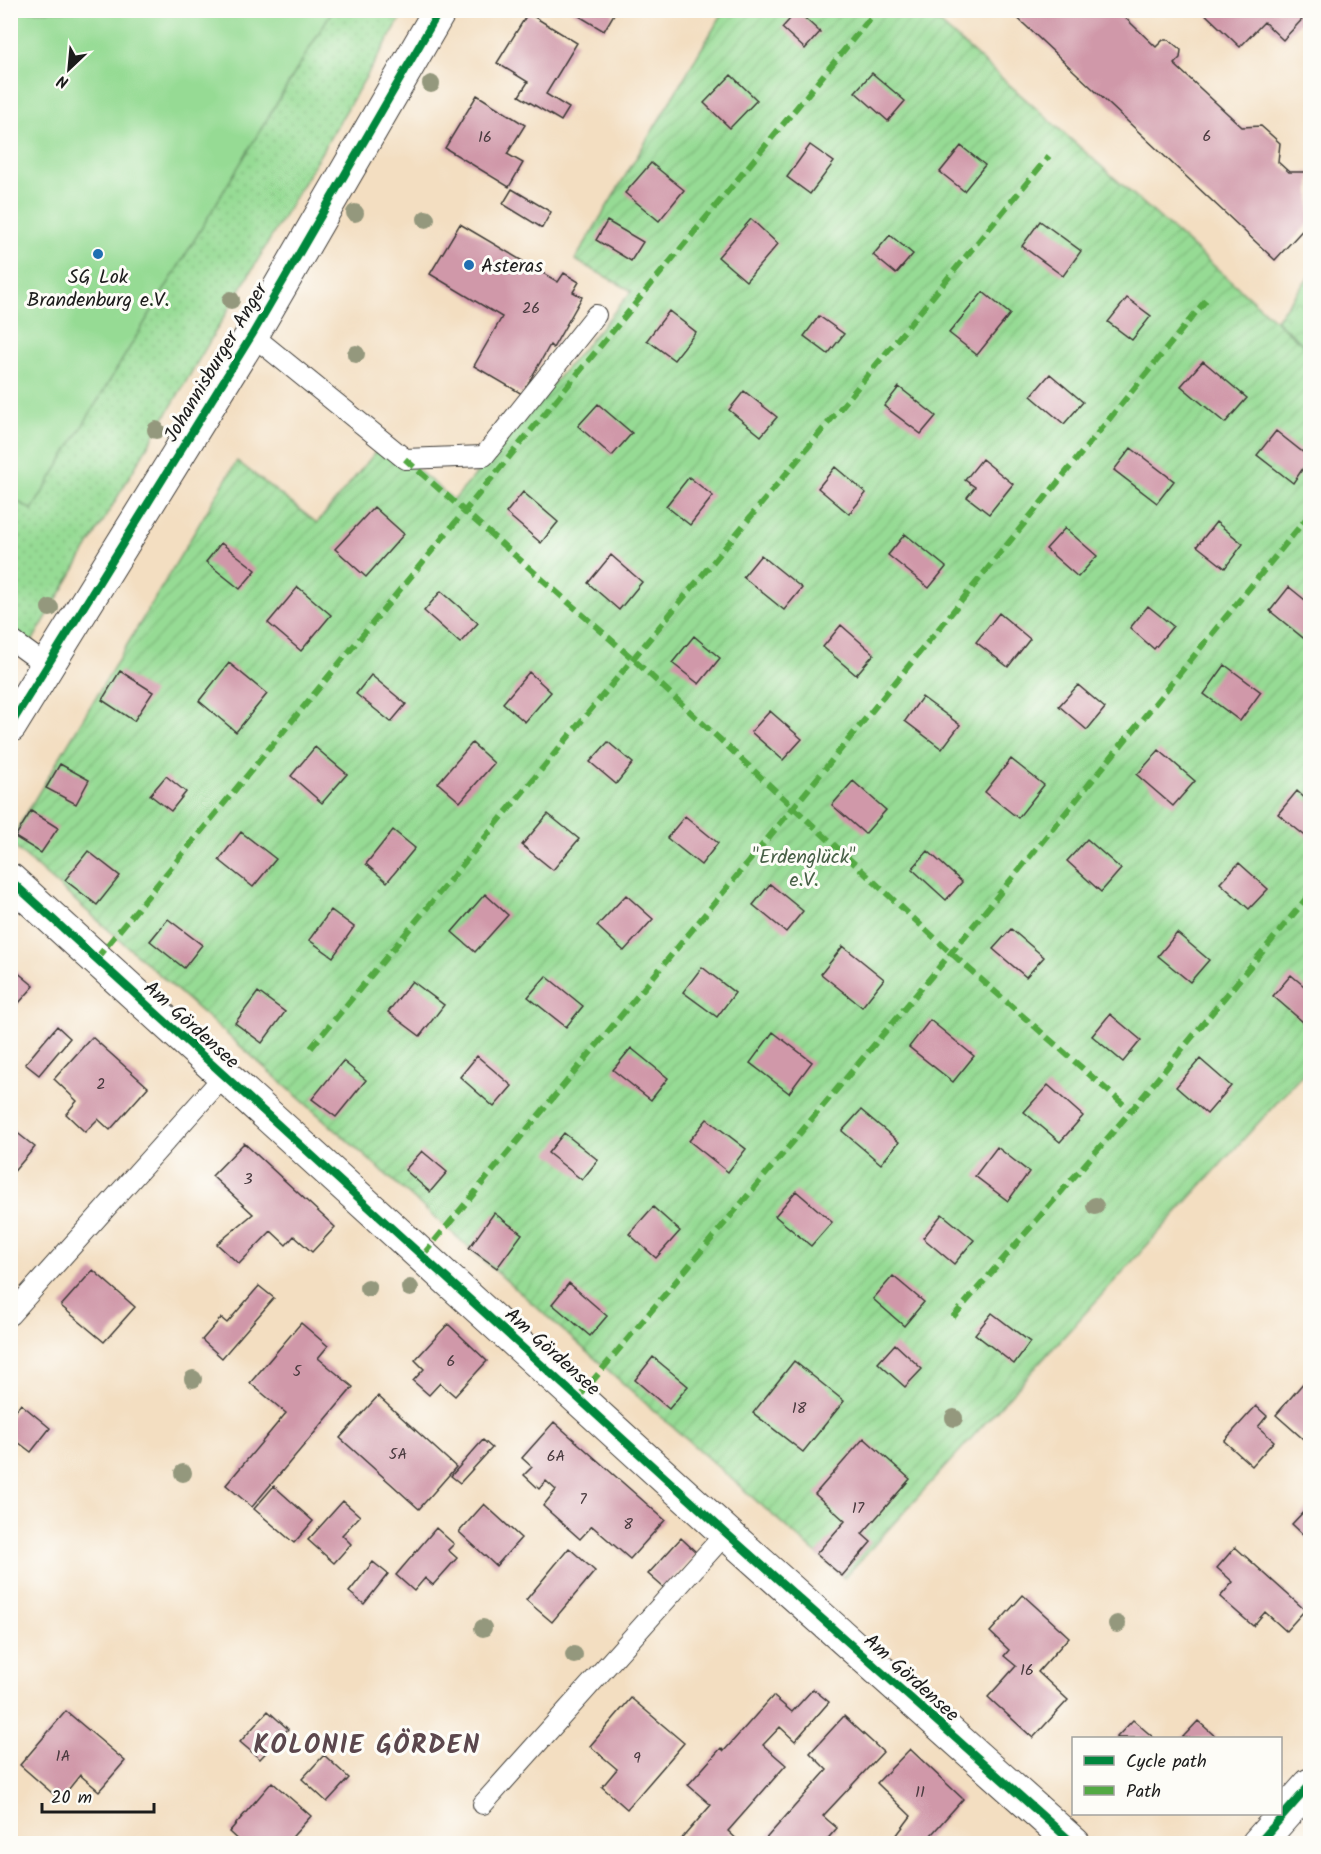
<svg xmlns="http://www.w3.org/2000/svg" width="1321" height="1854" font-family="Kalam,sans-serif">
  <style>
    .grass { fill: url(#grass-dots); stroke: #597c58; stroke-width: 1.5 }
    .park { fill: url(#park-crowns); stroke: #597c58; stroke-width: 1.5 }
    .garden { fill: url(#garden-furrows); stroke: #597c58; stroke-width: 1.5 }
    .pitch { fill: #96db94; stroke: #597c58; stroke-width: 1.5 }
    .building { fill: #d098a9 }
    .lines { fill: none; stroke-linecap: round; stroke-linejoin: round }
    .lane-casing { stroke: #3c3935; stroke-width: 22 }
    .street-casing { stroke: #3c3935; stroke-width: 35 }
    .lane { stroke: #fff; stroke-width: 20 }
    .street { stroke: #fff; stroke-width: 33 }
    .quiet { stroke: #52a943; stroke-width: 6; stroke-dasharray: 12 6; stroke-linecap: butt }
    .cycleway-casing { stroke: #fdfcf7; stroke-width: 11 }
    .cycleway { stroke: #00873e; stroke-width: 8 }
    .tree { fill: #94987d }
    .poi-dot { fill: #1f6fb2; stroke: #fdfcf7; stroke-width: 2 }
    .labels { text-anchor: middle; stroke-width: 6; stroke-linejoin: round; paint-order: stroke }
    .number-label { font-size: 16px; fill: #493b3f }
    .poi-label { font-size: 20px; fill: #1c1c1c; stroke: #fdfcf7; text-anchor: start }
    .street-label { font-size: 20px; fill: #1c1c1c; stroke: #fdfcf7 }
    .park-label { font-size: 20px; fill: #475f46; stroke: #fdfcf7 }
    .district-label { font-size: 26px; font-weight: bold; letter-spacing: 1.5px; fill: #5b474d; stroke: #fdfcf7 }
  </style>
  <defs>
    <pattern id="grass-dots" width="8" height="8" patternUnits="userSpaceOnUse" patternTransform="scale(1.5)"><rect width="8" height="8" fill="#96db94"/><path d="M2 2h.1M6 6h.1" fill="none" stroke="#81bb7f" stroke-width="1.8" stroke-linecap="round"/></pattern>
    <pattern id="park-crowns" width="20" height="18" patternUnits="userSpaceOnUse" patternTransform="scale(1.5)"><rect width="20" height="18" fill="#96db94"/><path d="M2 6a3 3 0 1 1 6 0M12 15a3 3 0 1 1 6 0" fill="none" stroke="#81bb7f"/></pattern>
    <pattern id="garden-furrows" width="10" height="10" patternUnits="userSpaceOnUse" patternTransform="scale(1.5)"><rect width="10" height="10" fill="#96db94"/><path d="M-1 1l2-2M0 10L10 0M9 11l2-2" fill="none" stroke="#81bb7f"/></pattern>
  </defs>
  <rect width="100%" height="100%" fill="#fdfcf7"/>
  <filter id="ink" filterUnits="userSpaceOnUse"><feTurbulence type="fractalNoise" baseFrequency=".0167" numOctaves="2"/><feDisplacementMap in="SourceGraphic" scale="12" xChannelSelector="R" yChannelSelector="G"/><feConvolveMatrix kernelMatrix="1 2 1 2 8 2 1 2 1" color-interpolation-filters="sRGB"/></filter>
  <filter id="wash" filterUnits="userSpaceOnUse"><feTurbulence type="fractalNoise" baseFrequency=".008" numOctaves="4" result="noise"/><feDisplacementMap in="SourceGraphic" scale="24" xChannelSelector="R" yChannelSelector="G"/><feGaussianBlur stdDeviation="1.35" result="paint"/><feColorMatrix in="noise" values="0 0 0 0 0 0 0 0 0 0 0 0 0 0 0 0 0 1.4 0 .05"/><feComposite in="paint" operator="in"/></filter>
  <g filter="url(#wash)">
    <rect width="100%" height="100%" fill="#f3dec1"/>
    <!-- grass -->
    <path class="grass" d="M 10,11 L 405,11 L 30,645 L 10,630 Z"/>
    <!-- park -->
    <path class="park" d="M 1310,276 L 1310,351 L 1276,320 Z"/>
    <!-- garden -->
    <path class="garden" d="M 724,11 L 926,11 L 1310,351 L 1310,1066 L 844,1578 L 11,844 L 11,839 L 237,461 L 317,523 L 384,442 L 454,500 L 632,291 L 575,260 Z"/>
    <!-- pitch -->
    <path class="pitch" d="M 10,11 L 332,11 L 32,510 L 10,497 Z"/>
    <g id="blocks">
      <!-- building -->
      <path class="building" d="M 569,10 L 608,10 L 614,14 L 604,31 Z
        M 1009,10 L 1117,10 L 1156,47 L 1163,40 L 1169,40 L 1181,50 L 1180,58 L 1174,64 L 1242,127 L 1261,126 L 1280,143 L 1278,162 L 1289,172 L 1310,172 L 1310,222 L 1275,260 Z
        M 1201,10 L 1310,10 L 1310,11 L 1283,40 L 1264,22 L 1240,47 Z
        M 797,11 L 820,32 L 805,49 L 782,28 Z
        M 528,13 L 577,43 L 546,94 L 569,108 L 561,121 L 519,96 L 528,82 L 497,63 Z
        M 872,73 L 905,101 L 888,121 L 855,92 Z
        M 731,75 L 757,100 L 730,128 L 704,103 Z
        M 477,95 L 525,125 L 507,154 L 523,163 L 509,187 L 445,148 Z
        M 810,145 L 834,162 L 810,194 L 787,177 Z
        M 961,146 L 985,165 L 964,191 L 940,172 Z
        M 651,163 L 684,190 L 659,221 L 625,193 Z
        M 512,189 L 551,212 L 542,228 L 503,204 Z
        M 751,219 L 778,244 L 746,281 L 718,257 Z
        M 607,221 L 643,242 L 631,261 L 596,240 Z
        M 1040,221 L 1081,251 L 1063,276 L 1022,246 Z
        M 460,224 L 558,282 L 564,273 L 579,282 L 573,292 L 582,297 L 553,348 L 550,345 L 522,394 L 474,366 L 502,317 L 430,274 Z
        M 890,235 L 913,254 L 896,274 L 873,255 Z
        M 983,292 L 1010,314 L 977,355 L 949,333 Z
        M 1127,298 L 1151,316 L 1132,340 L 1108,322 Z
        M 669,311 L 696,332 L 674,360 L 647,340 Z
        M 819,316 L 844,334 L 828,354 L 804,336 Z
        M 1203,361 L 1247,398 L 1225,423 L 1181,386 Z
        M 1050,374 L 1083,402 L 1064,424 L 1031,396 Z
        M 899,387 L 936,416 L 921,434 L 884,406 Z
        M 744,391 L 777,417 L 761,436 L 729,410 Z
        M 598,404 L 632,433 L 612,456 L 578,426 Z
        M 1276,431 L 1310,458 L 1293,483 L 1257,455 Z
        M 1131,448 L 1174,481 L 1157,503 L 1114,470 Z
        M 982,459 L 1013,484 L 989,514 L 967,497 L 975,487 L 965,480 Z
        M 835,467 L 866,493 L 849,514 L 818,488 Z
        M 689,477 L 713,496 L 690,525 L 666,506 Z
        M 523,492 L 558,522 L 541,543 L 506,513 Z
        M 374,507 L 404,534 L 366,577 L 335,549 Z
        M 1216,522 L 1243,544 L 1225,568 L 1197,546 Z
        M 1065,528 L 1097,556 L 1078,577 L 1046,549 Z
        M 905,534 L 946,567 L 929,588 L 888,555 Z
        M 221,543 L 256,570 L 240,589 L 206,562 Z
        M 611,555 L 642,582 L 619,610 L 588,583 Z
        M 761,555 L 802,588 L 784,610 L 743,577 Z
        M 298,587 L 331,615 L 301,651 L 268,623 Z
        M 1289,587 L 1310,604 L 1310,636 L 1307,641 L 1270,611 Z
        M 441,591 L 478,623 L 460,643 L 424,611 Z
        M 1148,606 L 1173,626 L 1154,649 L 1130,628 Z
        M 999,613 L 1030,639 L 1008,667 L 976,642 Z
        M 841,625 L 874,654 L 856,675 L 823,647 Z
        M 694,636 L 720,658 L 699,684 L 672,663 Z
        M 229,663 L 267,694 L 236,732 L 199,701 Z
        M 1225,665 L 1261,692 L 1240,721 L 1204,694 Z
        M 120,671 L 153,692 L 134,721 L 102,700 Z
        M 529,672 L 551,692 L 525,722 L 503,703 Z
        M 371,675 L 406,704 L 391,722 L 356,694 Z
        M 1078,685 L 1105,708 L 1087,730 L 1059,706 Z
        M 922,697 L 960,725 L 942,749 L 905,721 Z
        M 770,711 L 802,739 L 783,760 L 751,732 Z
        M 608,742 L 633,763 L 616,784 L 590,762 Z
        M 472,743 L 494,763 L 460,802 L 438,783 Z
        M 315,747 L 347,774 L 322,803 L 291,776 Z
        M 1159,750 L 1195,781 L 1173,806 L 1137,775 Z
        M 1011,759 L 1044,785 L 1018,818 L 985,792 Z
        M 60,764 L 89,780 L 76,804 L 46,788 Z
        M 166,776 L 186,792 L 171,811 L 150,795 Z
        M 853,781 L 886,810 L 865,834 L 832,805 Z
        M 1297,791 L 1310,803 L 1309,839 L 1278,814 Z
        M 31,811 L 58,828 L 41,853 L 15,837 Z
        M 548,814 L 579,839 L 553,870 L 522,845 Z
        M 685,816 L 718,843 L 701,865 L 667,838 Z
        M 393,830 L 415,848 L 387,882 L 366,864 Z
        M 241,832 L 276,859 L 253,887 L 219,860 Z
        M 1087,839 L 1121,869 L 1101,892 L 1067,861 Z
        M 88,851 L 120,876 L 97,905 L 65,880 Z
        M 928,851 L 962,882 L 946,900 L 912,869 Z
        M 1239,863 L 1268,889 L 1249,909 L 1220,883 Z
        M 770,884 L 803,911 L 786,932 L 753,905 Z
        M 485,894 L 508,915 L 475,952 L 452,932 Z
        M 626,895 L 653,919 L 624,951 L 597,926 Z
        M 331,910 L 354,927 L 333,957 L 309,940 Z
        M 168,919 L 202,945 L 184,968 L 150,941 Z
        M 1011,929 L 1044,957 L 1026,977 L 993,949 Z
        M 1177,933 L 1209,960 L 1190,982 L 1158,956 Z
        M 843,946 L 884,979 L 862,1007 L 821,974 Z
        M 10,966 L 34,986 L 10,1013 Z
        M 702,967 L 735,993 L 717,1017 L 683,992 Z
        M 1291,975 L 1310,991 L 1310,1028 L 1273,996 Z
        M 546,976 L 583,1006 L 566,1027 L 528,997 Z
        M 412,981 L 444,1005 L 420,1036 L 388,1012 Z
        M 258,992 L 285,1012 L 262,1043 L 235,1023 Z
        M 1110,1014 L 1141,1040 L 1123,1062 L 1092,1036 Z
        M 930,1020 L 974,1056 L 953,1082 L 909,1047 Z
        M 57,1026 L 70,1038 L 39,1075 L 25,1064 Z
        M 773,1032 L 812,1062 L 789,1093 L 750,1063 Z
        M 92,1037 L 148,1087 L 110,1130 L 98,1119 L 85,1132 L 66,1114 L 77,1101 L 54,1079 Z
        M 631,1048 L 668,1078 L 651,1100 L 613,1070 Z
        M 477,1056 L 512,1086 L 494,1107 L 460,1077 Z
        M 1200,1059 L 1231,1086 L 1207,1114 L 1176,1087 Z
        M 343,1061 L 366,1080 L 336,1117 L 312,1099 Z
        M 1048,1085 L 1083,1116 L 1060,1142 L 1024,1112 Z
        M 861,1110 L 899,1142 L 881,1164 L 842,1131 Z
        M 707,1119 L 746,1149 L 728,1172 L 689,1141 Z
        M 10,1127 L 35,1147 L 10,1176 Z
        M 564,1133 L 598,1160 L 582,1180 L 548,1153 Z
        M 244,1143 L 335,1227 L 312,1252 L 294,1236 L 286,1245 L 271,1231 L 239,1264 L 217,1244 L 253,1214 L 212,1176 Z
        M 997,1147 L 1029,1172 L 1008,1201 L 975,1176 Z
        M 422,1151 L 447,1172 L 430,1192 L 405,1170 Z
        M 796,1191 L 832,1222 L 811,1246 L 775,1216 Z
        M 653,1207 L 680,1231 L 656,1258 L 629,1234 Z
        M 494,1213 L 522,1234 L 497,1268 L 469,1248 Z
        M 942,1214 L 974,1240 L 954,1264 L 923,1238 Z
        M 93,1270 L 135,1307 L 104,1342 L 61,1306 Z
        M 893,1276 L 924,1302 L 904,1326 L 873,1299 Z
        M 569,1283 L 607,1316 L 590,1336 L 552,1304 Z
        M 259,1286 L 274,1298 L 222,1358 L 202,1340 L 221,1318 L 227,1323 Z
        M 992,1313 L 1030,1342 L 1014,1364 L 975,1334 Z
        M 301,1323 L 328,1346 L 318,1358 L 353,1387 L 252,1507 L 226,1485 L 286,1413 L 250,1383 Z
        M 448,1324 L 487,1361 L 455,1396 L 440,1383 L 429,1395 L 413,1381 L 424,1369 L 415,1360 Z
        M 895,1344 L 922,1369 L 905,1387 L 878,1363 Z
        M 653,1357 L 688,1386 L 669,1409 L 635,1380 Z
        M 794,1361 L 844,1401 L 803,1452 L 753,1413 Z
        M 1310,1375 L 1310,1445 L 1276,1415 Z
        M 378,1396 L 456,1467 L 419,1509 L 340,1438 Z
        M 21,1404 L 50,1428 L 31,1452 L 10,1436 L 10,1417 Z
        M 1256,1406 L 1267,1416 L 1258,1427 L 1274,1441 L 1252,1466 L 1224,1441 Z
        M 554,1422 L 665,1520 L 630,1559 L 592,1526 L 580,1539 L 543,1506 L 556,1490 L 546,1481 L 539,1489 L 524,1475 L 532,1467 L 522,1458 Z
        M 864,1438 L 910,1479 L 862,1534 L 871,1542 L 842,1576 L 816,1554 L 845,1521 L 815,1494 Z
        M 483,1440 L 492,1448 L 460,1483 L 451,1476 Z
        M 274,1486 L 313,1521 L 294,1543 L 254,1509 Z
        M 343,1501 L 360,1516 L 342,1535 L 351,1544 L 334,1563 L 308,1540 Z
        M 484,1504 L 521,1538 L 496,1566 L 459,1532 Z
        M 1310,1505 L 1310,1541 L 1292,1524 Z
        M 436,1528 L 454,1544 L 448,1550 L 457,1558 L 433,1585 L 425,1578 L 414,1591 L 396,1575 Z
        M 681,1538 L 697,1553 L 664,1588 L 648,1574 Z
        M 1235,1547 L 1305,1610 L 1286,1631 L 1265,1612 L 1253,1626 L 1220,1597 L 1233,1582 L 1217,1568 Z
        M 569,1548 L 595,1571 L 552,1622 L 526,1600 Z
        M 373,1562 L 388,1574 L 364,1604 L 349,1592 Z
        M 1023,1595 L 1069,1637 L 1038,1672 L 1068,1700 L 1033,1738 L 988,1697 L 1016,1666 L 1004,1656 L 1009,1650 L 990,1632 Z
        M 813,1689 L 829,1702 L 795,1741 L 780,1727 L 763,1745 L 786,1765 L 728,1831 L 742,1844 L 677,1844 L 711,1805 L 688,1785 L 721,1748 L 724,1751 L 773,1696 L 792,1712 Z
        M 631,1698 L 684,1743 L 627,1809 L 602,1787 L 617,1769 L 590,1746 Z
        M 66,1711 L 125,1761 L 99,1791 L 80,1775 L 60,1800 L 20,1765 Z
        M 268,1711 L 288,1729 L 260,1759 L 240,1742 Z
        M 844,1716 L 883,1752 L 823,1816 L 837,1828 L 823,1844 L 761,1844 L 827,1770 L 810,1753 Z
        M 1133,1720 L 1154,1738 L 1116,1738 Z
        M 1198,1721 L 1217,1738 L 1182,1738 Z
        M 910,1749 L 963,1799 L 923,1844 L 890,1844 L 911,1816 L 877,1783 Z
        M 324,1755 L 349,1778 L 327,1802 L 302,1779 Z
        M 272,1782 L 311,1816 L 286,1844 L 242,1844 L 229,1832 Z"/>
    </g>
  </g>
  <g filter="url(#ink)">
    <use href="#blocks" fill-opacity="0" stroke="#3c3935" stroke-width="1.5"/>
    <g class="lines">
      <!-- lane casing -->
      <g class="lane-casing">
        <path id="lane" d="M 252,335 L 405,459 L 484,456 L 596,315
          M 10,639 L 47,666
          M 10,1315 L 224,1076
          M 483,1804 L 726,1533"/>
      </g>
      <!-- street casing -->
      <g class="street-casing">
        <path id="street" d="M 10,726 L 252,335 L 440,10
          M 10,880 L 726,1533 L 1074,1844
          M 1258,1844 L 1310,1785"/>
      </g>
      <!-- lane -->
      <use href="#lane" class="lane"/>
      <!-- street -->
      <use href="#street" class="street"/>
      <!-- quiet -->
      <path class="quiet" d="M 405,459 L 633,659 L 951,953 L 1131,1111
        M 96,959 L 877,10
        M 311,1048 L 1049,156
        M 423,1255 L 793,808 L 1206,300
        M 953,1317 L 1131,1111 L 1310,894
        M 579,1397 L 951,953 L 1310,514"/>
      <!-- cycleway casing -->
      <g class="cycleway-casing">
        <path id="cycleway" d="M 10,726 L 252,335 L 440,10
          M 10,880 L 726,1533 L 1074,1844
          M 1258,1844 L 1310,1785"/>
      </g>
      <!-- cycleway -->
      <use href="#cycleway" class="cycleway"/>
    </g>
    <!-- trees -->
    <g class="tree">
      <circle cx="431" cy="84" r="9"/>
      <circle cx="355" cy="213" r="9"/>
      <circle cx="426" cy="219" r="9"/>
      <circle cx="231" cy="300" r="9"/>
      <circle cx="356" cy="354" r="9"/>
      <circle cx="156" cy="430" r="9"/>
      <circle cx="50" cy="608" r="9"/>
      <circle cx="1095" cy="1206" r="9"/>
      <circle cx="368" cy="1288" r="9"/>
      <circle cx="410" cy="1288" r="9"/>
      <circle cx="193" cy="1379" r="9"/>
      <circle cx="954" cy="1418" r="9"/>
      <circle cx="183" cy="1473" r="9"/>
      <circle cx="1117" cy="1624" r="9"/>
      <circle cx="483" cy="1628" r="9"/>
      <circle cx="574" cy="1655" r="9"/>
    </g>
  </g>
  <!-- markers -->
  <g class="poi-dot">
    <circle cx="98" cy="254" r="6"/>
    <circle cx="469" cy="265" r="6"/>
  </g>
  <g class="labels">
    <!-- number labels -->
    <g class="number-label">
      <text x="1207" y="141">6</text>
      <text x="485" y="142">16</text>
      <text x="531" y="313">26</text>
      <text x="101" y="1089">2</text>
      <text x="248" y="1184">3</text>
      <text x="451" y="1366">6</text>
      <text x="297" y="1376">5</text>
      <text x="799" y="1413">18</text>
      <text x="398" y="1459">5A</text>
      <text x="556" y="1461">6A</text>
      <text x="583" y="1504">7</text>
      <text x="858" y="1513">17</text>
      <text x="628" y="1529">8</text>
      <text x="1027" y="1675">16</text>
      <text x="63" y="1761">1A</text>
      <text x="637" y="1763">9</text>
      <text x="920" y="1797">11</text>
    </g>
    <!-- poi labels -->
    <g class="poi-label">
      <text x="481" y="272">Asteras</text>
      <text x="98" y="283" text-anchor="middle">SG Lok<tspan x="98" dy="23">Brandenburg e.V.</tspan></text>
    </g>
    <!-- street labels -->
    <g class="street-label">
      <text transform="translate(215 362) rotate(-59)" y="7">Johannisburger Anger</text>
      <text transform="translate(192 1024) rotate(42)" y="7">Am Gördensee</text>
      <text transform="translate(553 1351) rotate(42)" y="7">Am Gördensee</text>
      <text transform="translate(912 1677) rotate(42)" y="7">Am Gördensee</text>
    </g>
    <!-- park labels -->
    <g class="park-label">
      <text x="804" y="863">"Erdenglück"<tspan x="804" dy="23">e.V.</tspan></text>
    </g>
    <!-- district labels -->
    <g class="district-label">
      <text x="367" y="1753">KOLONIE GÖRDEN</text>
    </g>
  </g>
  <!-- margin -->
  <rect width="1321" height="1854" fill="none" stroke="#fdfcf7" stroke-width="36"/>
  <!-- legend -->
  <rect x="1072" y="1737" width="210" height="78" fill="#fdfcf7" stroke="#a3a29f" stroke-width="1.5"/>
  <rect x="1084" y="1756" width="30" height="9" fill="#00873e" stroke="#a3a29f" stroke-width="1.5"/>
  <text x="1126" y="1767" font-size="18" fill="#1c1c1c">Cycle path</text>
  <rect x="1084" y="1786" width="30" height="9" fill="#52a943" stroke="#a3a29f" stroke-width="1.5"/>
  <text x="1126" y="1797" font-size="18" fill="#1c1c1c">Path</text>
  <!-- north arrow -->
  <g transform="translate(69 69) rotate(206)" stroke="#fdfcf7" stroke-width="4.5" paint-order="stroke">
  <path d="M0-4.5L10 22L0 15L-10 22Z" fill="#1c1c1c"/>
  <text y="-9" font-size="16" font-weight="bold" text-anchor="middle" fill="#1c1c1c">N</text>
  </g>
  <!-- scale -->
  <path d="M42 1803v9h112v-9" fill="none" stroke="#1c1c1c" stroke-width="3"/>
  <text x="51" y="1803" font-size="18" fill="#1c1c1c" stroke="#fdfcf7" stroke-width="4.5" paint-order="stroke">20 m</text>
</svg>
